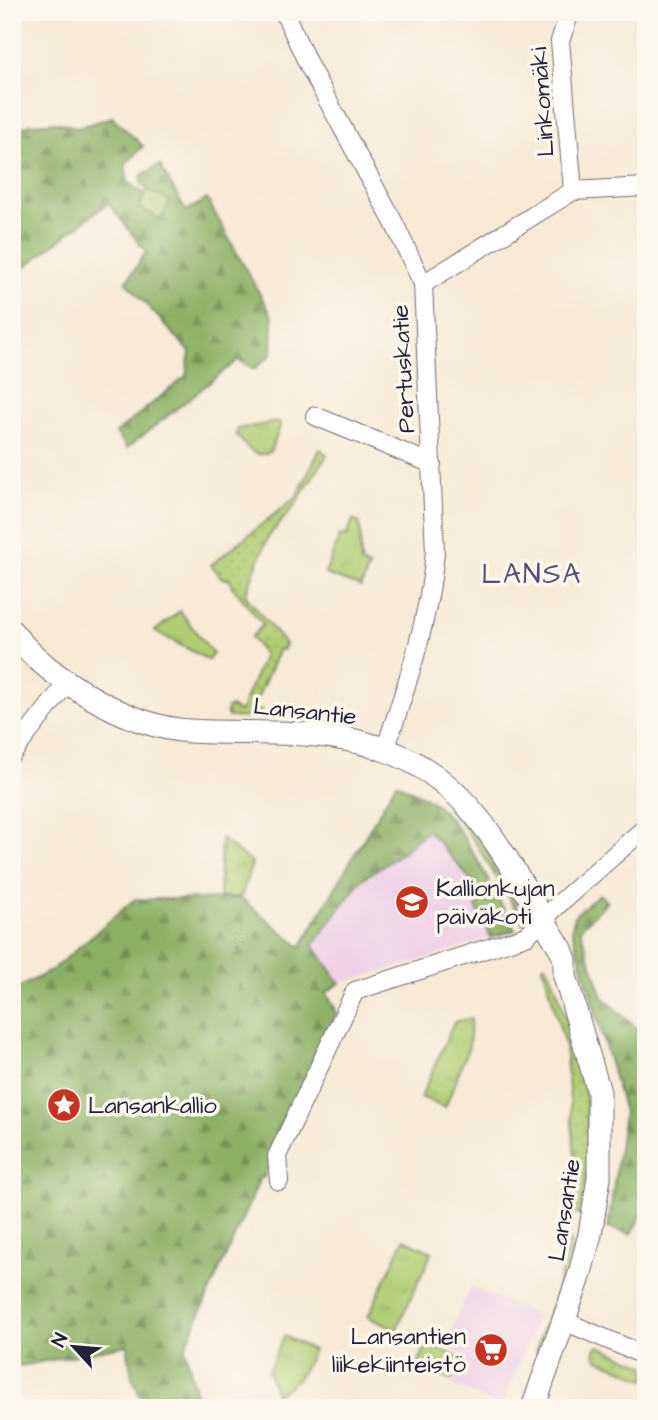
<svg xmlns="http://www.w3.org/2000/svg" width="658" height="1420" font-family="'Architects Daughter',sans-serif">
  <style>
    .built { fill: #efd0e6 }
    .grass { fill: url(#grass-dots); stroke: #6a7756; stroke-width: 2 }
    .forest { fill: url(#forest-firs); stroke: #576950; stroke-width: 2 }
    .park { fill: url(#park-tufts); stroke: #6a7756; stroke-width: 2 }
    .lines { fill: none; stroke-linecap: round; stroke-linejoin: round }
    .minor-casing { stroke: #6d6871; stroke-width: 20 }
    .tertiary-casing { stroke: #6d6871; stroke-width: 25 }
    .minor { stroke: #fff; stroke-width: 18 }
    .tertiary { stroke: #fff; stroke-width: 23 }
    .labels { text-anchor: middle; stroke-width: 7; stroke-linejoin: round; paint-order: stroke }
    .street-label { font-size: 24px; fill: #22223b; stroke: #fbf7ec }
    .poi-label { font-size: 24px; fill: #22223b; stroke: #fbf7ec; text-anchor: start }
    .quarter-label { font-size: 28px; letter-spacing: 2px; fill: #564f75; stroke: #fbf7ec }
  </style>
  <defs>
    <pattern id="grass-dots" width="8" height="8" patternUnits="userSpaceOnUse" patternTransform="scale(1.75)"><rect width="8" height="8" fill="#b1cc72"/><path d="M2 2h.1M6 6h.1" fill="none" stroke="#98af64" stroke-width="1.8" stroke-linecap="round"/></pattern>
    <pattern id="forest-firs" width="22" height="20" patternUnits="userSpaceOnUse" patternTransform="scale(1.75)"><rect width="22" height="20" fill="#8cb064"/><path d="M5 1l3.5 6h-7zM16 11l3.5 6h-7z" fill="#728f54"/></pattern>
    <pattern id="park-tufts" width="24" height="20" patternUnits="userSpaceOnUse" patternTransform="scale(1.75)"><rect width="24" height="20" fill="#b1cc72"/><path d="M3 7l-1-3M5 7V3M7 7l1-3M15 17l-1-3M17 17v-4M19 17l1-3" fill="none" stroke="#98af64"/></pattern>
  </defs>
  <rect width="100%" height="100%" fill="#fbf7ec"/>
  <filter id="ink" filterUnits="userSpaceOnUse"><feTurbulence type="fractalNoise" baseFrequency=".0143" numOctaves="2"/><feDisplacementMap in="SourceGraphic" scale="14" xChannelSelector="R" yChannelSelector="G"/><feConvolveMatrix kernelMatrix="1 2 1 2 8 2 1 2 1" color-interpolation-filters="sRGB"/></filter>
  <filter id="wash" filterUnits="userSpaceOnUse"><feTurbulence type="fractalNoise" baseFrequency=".00686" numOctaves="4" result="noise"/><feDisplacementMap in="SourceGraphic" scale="28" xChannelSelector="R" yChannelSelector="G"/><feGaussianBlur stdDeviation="1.57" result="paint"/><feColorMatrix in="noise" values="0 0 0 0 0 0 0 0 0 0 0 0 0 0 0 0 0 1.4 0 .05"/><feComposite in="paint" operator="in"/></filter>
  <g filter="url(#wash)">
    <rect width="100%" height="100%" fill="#f7ead5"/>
    <!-- built -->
    <path class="built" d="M 428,829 L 465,873 L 483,898 L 476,907 L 491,938 L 415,962 L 340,983 L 313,946 L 362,879 L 396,857 Z
      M 471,1286 L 538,1316 L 501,1407 L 452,1385 L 465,1357 L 443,1346 Z"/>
    <!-- grass -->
    <path class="grass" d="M 320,449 L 327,455 L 295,505 L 268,537 L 245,595 L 285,644 L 283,650 L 279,649 L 253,708 L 263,712 L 263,715 L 260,718 L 229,717 L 227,715 L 227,708 L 231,707 L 240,712 L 264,655 L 251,637 L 263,625 L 231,585 L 231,580 L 222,578 L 211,565 L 297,496 Z
      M 451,805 L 473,829 L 525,920 L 524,924 L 473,839 L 454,814 Z
      M 545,964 C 553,974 557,991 561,1003 C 586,1072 598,1143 579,1215 L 571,1211 L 575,1156 L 565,1046 L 543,966 Z
      M 569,1240 L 572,1242 L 572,1252 L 552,1319 L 536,1354 L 539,1339 L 554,1301 Z
      M 599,1346 L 646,1366 L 646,1380 L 598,1359 L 594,1353 L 596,1347 Z"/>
    <!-- forest -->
    <path class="forest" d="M 112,117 L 143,146 L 125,165 L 128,182 L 145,194 L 139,208 L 161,218 L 169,201 L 147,190 L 141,183 L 142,175 L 160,165 L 186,211 L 207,199 L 273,318 L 272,354 L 254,369 L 238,360 L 127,448 L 116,433 L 186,376 L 190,352 L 126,282 L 146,252 L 108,203 L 12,277 L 12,134 L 29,124 L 57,122 L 77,128 Z
      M 396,783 C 412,790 429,798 442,810 C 469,837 496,896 515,930 L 491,938 L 476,907 L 483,898 L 465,873 L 428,830 L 396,857 L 362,879 L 313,945 L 340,983 L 326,993 L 337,1012 L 271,1154 L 264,1178 L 261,1177 L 185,1347 L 199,1408 L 145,1408 L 132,1377 L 127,1345 L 20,1366 L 12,1363 L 12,991 L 51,971 L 135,899 L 242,899 L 301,947 Z
      M 599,894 L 607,902 L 580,929 L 603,997 L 646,1037 L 646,1069 L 632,1102 L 632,1107 L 646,1119 L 646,1207 L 631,1234 L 608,1228 L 624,1112 L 572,930 L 574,916 Z"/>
    <!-- park -->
    <path class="park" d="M 147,190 L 170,201 L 161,219 L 139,208 Z
      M 276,422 L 281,424 L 270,452 C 253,460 246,446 236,434 L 238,429 Z
      M 353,520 L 360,523 L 361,563 L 369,567 L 361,587 L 325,574 L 340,535 L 346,537 Z
      M 180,611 L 213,654 L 208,660 L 155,631 Z
      M 221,839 L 252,863 L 241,897 L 219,897 Z
      M 471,1018 L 469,1046 L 445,1108 L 421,1097 L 454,1022 Z
      M 404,1239 L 432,1252 L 396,1330 L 368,1317 Z
      M 284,1336 L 313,1350 C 304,1369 298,1385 276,1394 L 268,1371 Z
      M 427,1343 L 461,1359 L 451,1380 L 418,1364 Z"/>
  </g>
  <g filter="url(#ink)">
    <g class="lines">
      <!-- minor casing -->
      <g class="minor-casing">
        <path id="minor" d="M 284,12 L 309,66 L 393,221 L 423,284 L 435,552 C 429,620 407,685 385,750
          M 570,12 L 560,41 L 573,191
          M 423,284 L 573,191 L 646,187
          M 315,416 L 432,464
          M 12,754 L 67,683
          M 279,1181 L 277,1156 L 355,991 L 526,936 L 562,901 L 646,827
          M 564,1321 L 646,1356"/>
      </g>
      <!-- tertiary casing -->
      <g class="tertiary-casing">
        <path id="tertiary" d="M 12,632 C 49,679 129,727 189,731 C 273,736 358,722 432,774 C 491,816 523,890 561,949 L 565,960 L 565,976 L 599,1092 L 599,1178 L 590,1234 L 579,1277 L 533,1408"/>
      </g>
      <!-- minor -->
      <use href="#minor" class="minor"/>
      <!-- tertiary -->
      <use href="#tertiary" class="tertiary"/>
    </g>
  </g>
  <!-- icons -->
  <defs>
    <g id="school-disc" transform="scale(1.75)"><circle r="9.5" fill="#c8321e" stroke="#fbf7ec"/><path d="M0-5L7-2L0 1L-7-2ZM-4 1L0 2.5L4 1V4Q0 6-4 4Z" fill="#fff"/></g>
    <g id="sight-disc" transform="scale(1.75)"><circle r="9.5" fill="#c8321e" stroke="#fbf7ec"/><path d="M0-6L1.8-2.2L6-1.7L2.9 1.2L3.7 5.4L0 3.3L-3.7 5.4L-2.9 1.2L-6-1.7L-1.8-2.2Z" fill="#fff"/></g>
    <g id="supermarket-disc" transform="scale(1.75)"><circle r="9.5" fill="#c8321e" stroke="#fbf7ec"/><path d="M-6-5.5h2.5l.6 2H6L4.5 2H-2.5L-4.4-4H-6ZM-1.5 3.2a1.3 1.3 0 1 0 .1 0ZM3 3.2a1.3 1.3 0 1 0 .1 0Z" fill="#fff"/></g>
  </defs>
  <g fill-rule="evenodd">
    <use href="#school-disc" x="412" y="902"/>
    <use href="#sight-disc" x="64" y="1105"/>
    <use href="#supermarket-disc" x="491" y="1350"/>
  </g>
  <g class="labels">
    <!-- street labels -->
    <g class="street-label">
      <text transform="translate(542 102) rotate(-94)" y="8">Linkomäki</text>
      <text transform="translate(403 369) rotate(-93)" y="8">Pertuskatie</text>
      <text transform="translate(305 711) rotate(6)" y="8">Lansantie</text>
      <text transform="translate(564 1210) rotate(-81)" y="8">Lansantie</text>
    </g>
    <!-- poi labels -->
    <g class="poi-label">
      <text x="436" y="896">Kallionkujan<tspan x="436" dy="28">päiväkoti</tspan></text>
      <text x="88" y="1113">Lansankallio</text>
      <text x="466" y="1344" text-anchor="end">Lansantien<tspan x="466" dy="28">liikekiinteistö</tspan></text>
    </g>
    <!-- quarter labels -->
    <g class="quarter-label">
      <text x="532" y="583">LANSA</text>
    </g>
  </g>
  <!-- margin -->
  <rect width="658" height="1420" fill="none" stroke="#fbf7ec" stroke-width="42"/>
  <!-- north arrow -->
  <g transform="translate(74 1347) rotate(296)" stroke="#fbf7ec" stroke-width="5" paint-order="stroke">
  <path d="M0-5L12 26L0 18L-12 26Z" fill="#22223b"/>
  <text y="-10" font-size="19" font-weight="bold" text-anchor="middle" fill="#22223b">N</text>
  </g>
</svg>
